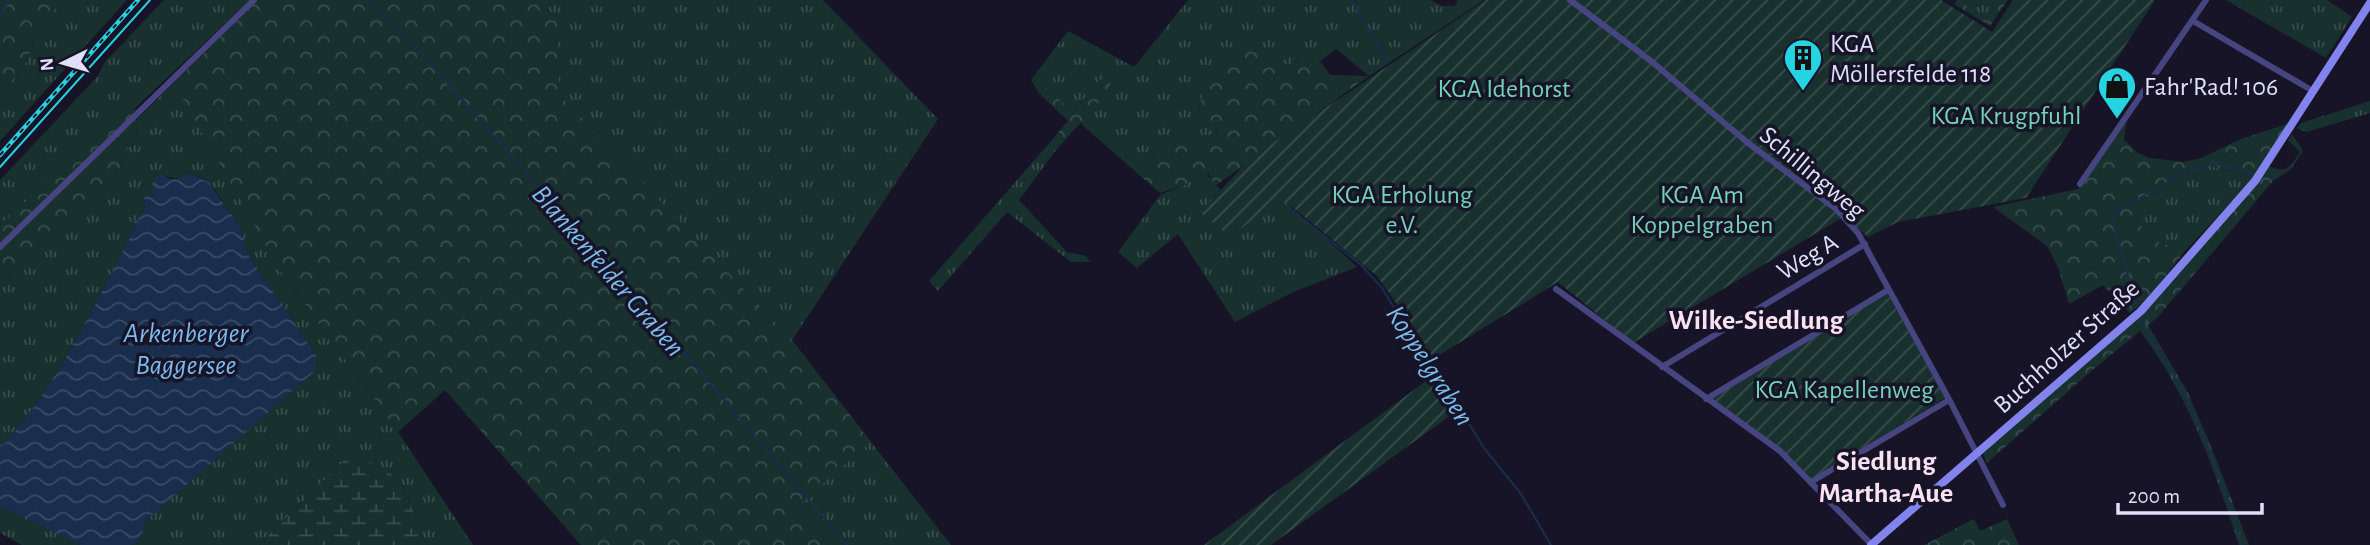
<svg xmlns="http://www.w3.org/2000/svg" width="2370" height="545" font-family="'Alegreya Sans',sans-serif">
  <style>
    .grass { fill: url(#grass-tufts) }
    .forest { fill: url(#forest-crowns) }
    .wetland { fill: url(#wetland-marsh) }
    .garden { fill: url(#garden-furrows) }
    .water { fill: url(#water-waves) }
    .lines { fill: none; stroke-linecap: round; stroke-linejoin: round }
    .stream { stroke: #182e4c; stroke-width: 2 }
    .street { stroke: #464580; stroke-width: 6 }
    .secondary { stroke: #8383ee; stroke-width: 8 }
    .tram { stroke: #25d3e1; stroke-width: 2 }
    .rail-casing { stroke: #25d3e1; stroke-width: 4.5 }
    .rail { stroke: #171428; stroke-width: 2; stroke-dasharray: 5; stroke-linecap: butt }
    .labels { text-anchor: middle; stroke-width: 7; stroke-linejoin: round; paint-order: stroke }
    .poi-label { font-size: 26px; fill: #e1dffb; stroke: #171428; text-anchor: start }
    .park-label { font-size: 26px; fill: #74d2b8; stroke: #171428 }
    .street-label { font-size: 26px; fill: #e1dffb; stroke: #171428 }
    .water-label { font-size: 28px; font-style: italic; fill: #7bbbed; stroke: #171428 }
    .neighbourhood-label { font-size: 28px; font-weight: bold; fill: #fbe1f2; stroke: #171428 }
  </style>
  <defs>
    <pattern id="grass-tufts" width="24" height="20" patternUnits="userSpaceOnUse" patternTransform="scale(1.75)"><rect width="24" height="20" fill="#18312f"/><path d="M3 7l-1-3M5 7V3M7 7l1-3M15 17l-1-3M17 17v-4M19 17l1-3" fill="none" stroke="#394e4e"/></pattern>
    <pattern id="forest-crowns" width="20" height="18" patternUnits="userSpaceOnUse" patternTransform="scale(1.75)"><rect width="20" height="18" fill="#18312f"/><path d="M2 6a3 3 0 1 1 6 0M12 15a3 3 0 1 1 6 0" fill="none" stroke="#394e4e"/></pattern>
    <pattern id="wetland-marsh" width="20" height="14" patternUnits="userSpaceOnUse" patternTransform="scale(1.75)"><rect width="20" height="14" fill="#18312f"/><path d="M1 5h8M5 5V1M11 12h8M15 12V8" fill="none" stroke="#394e4e"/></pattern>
    <pattern id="garden-furrows" width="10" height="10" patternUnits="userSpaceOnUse" patternTransform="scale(1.75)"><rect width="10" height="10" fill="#18312f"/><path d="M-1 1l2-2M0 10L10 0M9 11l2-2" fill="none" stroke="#394e4e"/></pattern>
    <pattern id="water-waves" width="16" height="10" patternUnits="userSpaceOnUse" patternTransform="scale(1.75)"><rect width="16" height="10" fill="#182e4c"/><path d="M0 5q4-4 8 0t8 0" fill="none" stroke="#394c67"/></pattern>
  </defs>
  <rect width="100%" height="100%" fill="#171428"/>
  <!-- grass -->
  <path class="grass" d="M 62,0 L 127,0 L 0,141 L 0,96 L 27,61 L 35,36 Z
    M 164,0 L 250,0 L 135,108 L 100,132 L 0,226 L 0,180 L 98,76 L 104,63 Z
    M 375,0 L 823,0 L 938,119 L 792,340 L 951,545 L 830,545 L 797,506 L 811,494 Z
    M 1188,0 L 1431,0 L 1442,6 L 1455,6 L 1458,0 L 1484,0 L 1369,76 L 1336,49 L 1320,61 L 1307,49 L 1288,66 L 1250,39 L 1232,64 L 1202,98 L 1199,109 L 1204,118 L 1218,128 L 1216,137 L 1202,153 L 1172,133 L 1137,173 L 1080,123 L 1102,99 L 1097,82 L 1073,113 L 1046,89 L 1039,93 L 1031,80 L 1068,31 L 1134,67 Z
    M 1962,0 L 1995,0 L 1988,11 L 1989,22 L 1960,2 Z
    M 2226,0 L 2327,0 L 2352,17 L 2326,58 Z
    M 176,81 L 280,270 L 398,432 L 473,545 L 427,545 L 400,480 L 302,502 L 259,545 L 132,545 L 139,541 L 147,520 L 316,355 L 247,253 L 240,226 L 215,190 L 204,179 L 192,173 L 180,179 L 165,176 L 157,179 L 153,197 L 144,196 L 145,209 L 138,221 L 134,220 L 133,232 C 94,305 60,381 5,443 L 0,446 L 0,283 L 24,259 L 46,244 L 69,216 L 96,193 L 109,191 L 121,178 C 121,157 122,152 137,137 L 136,120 Z
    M 2370,101 L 2370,113 L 2306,132 L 2297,128 L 2301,123 Z
    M 2292,134 L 2303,151 L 2291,169 L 2273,181 L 2263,173 L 2269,166 C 2286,175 2291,166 2300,152 L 2288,140 Z
    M 1045,148 L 1056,150 L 1019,200 L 1067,252 L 1086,256 L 1090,262 L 1071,262 L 1007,212 L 938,291 L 929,281 Z
    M 2210,166 L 2254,178 L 2185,251 L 2152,240 L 2133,216 L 2133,205 L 2199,167 Z
    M 1201,169 C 1211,175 1212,184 1221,189 L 1201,212 L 1286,202 L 1357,267 L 1293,292 L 1235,322 L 1178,234 L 1137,268 L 1118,252 L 1160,195 L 1187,184 Z
    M 2141,313 L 2187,391 L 2211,446 L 2249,545 L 2239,545 C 2212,462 2187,390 2132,320 Z
    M 0,506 L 80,545 L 22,545 L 0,533 Z"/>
  <!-- forest -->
  <path class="forest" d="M 0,0 L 62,0 L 35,36 L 27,61 L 0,96 Z
    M 258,0 L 538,0 L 558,18 L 559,94 L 792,340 L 871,442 L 797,506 L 830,545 L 581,545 L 445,390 L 398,432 L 280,270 L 181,96 L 176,81 Z
    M 1957,0 L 1962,0 L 1961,2 L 1988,21 L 1988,11 L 1995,0 L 2008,0 L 1990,26 L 1954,4 Z
    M 1250,39 L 1288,66 L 1307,49 L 1320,61 L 1330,75 L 1369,76 L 1215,186 L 1209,174 L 1201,170 L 1187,184 L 1160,193 L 1137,173 L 1172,133 L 1181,132 L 1202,152 L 1216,137 L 1218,129 L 1210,131 L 1199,109 L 1202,98 L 1200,91 L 1218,71 L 1224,72 L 1232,64 L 1232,54 L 1242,41 Z
    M 1113,71 L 1117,73 L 1102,99 L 1056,150 L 1045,148 L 1068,121 L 1039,93 L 1045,88 L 1074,112 L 1097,82 Z
    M 135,108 L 137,137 C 123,151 121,159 121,178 L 109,191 L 96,193 L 69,216 L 46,244 L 24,259 L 0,283 L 0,225 L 100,132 Z
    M 2127,118 L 2124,140 L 2138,153 L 2150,158 L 2184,162 L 2201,158 L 2241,139 L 2287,124 L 2254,178 L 2210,166 L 2199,167 L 2133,205 L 2133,216 L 2152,240 L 2185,251 L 2151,295 L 2130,313 L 2103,285 L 2069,304 L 2058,267 L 2047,246 L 1993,207 L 2078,189 Z
    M 2263,173 L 2273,181 L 2157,318 L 2148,325 L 2141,313 Z
    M 2132,320 L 2140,331 L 2089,373 L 1987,463 L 1982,451 Z
    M 1974,519 L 1980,531 L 2007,519 L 2019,545 L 1924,545 Z"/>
  <!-- wetland -->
  <path class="wetland" d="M 350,454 L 378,465 L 400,480 L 427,545 L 259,545 Z"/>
  <!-- garden -->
  <path class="garden" d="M 1486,0 L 1941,0 L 1992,32 L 2013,0 L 2155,0 L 2026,198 L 1898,222 L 1868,237 L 1836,209 L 1840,219 L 1633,343 L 1558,282 L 1428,362 L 1409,330 L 1403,313 L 1377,276 L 1286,202 L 1280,203 L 1229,236 L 1200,212 L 1251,158 Z
    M 1887,293 L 1945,398 L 1810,480 L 1776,445 L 1711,399 Z
    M 1430,378 L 1455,412 L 1271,545 L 1204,545 Z"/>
  <!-- water -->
  <path class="water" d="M 192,173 L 209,183 L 240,226 L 247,253 L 316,355 L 316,370 L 147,520 L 139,541 L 132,545 L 80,545 L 0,506 L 0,446 L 5,443 C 60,381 94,305 133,232 L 134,220 L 138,221 L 145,209 L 144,195 L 154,196 L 152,185 L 157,176 L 163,174 C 173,184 181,177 192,173 Z"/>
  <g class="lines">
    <!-- stream -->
    <path class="stream" d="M 366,0 L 429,62 L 704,376 L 847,545
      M 1352,0 L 1363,19
      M 0,15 L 9,0
      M 1367,26 L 1387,61
      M 1288,207 L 1361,265 L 1382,288 L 1446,394 L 1468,422 L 1484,448 L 1521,494 L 1551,545
      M 2137,307 L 2112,219 L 2113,213 L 2186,172 L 2214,163 L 2253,174
      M 2141,319 C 2151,349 2173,370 2187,398 C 2209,445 2227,495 2242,545"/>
    <!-- street -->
    <path class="street" d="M 1570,0 L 1651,61 L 1748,143 L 1835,208 L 1858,233 L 1951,403 L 2003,505
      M 2193,21 L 2313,91
      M 2080,184 L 2206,0
      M 0,247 L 254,0
      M 1556,289 L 1780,451 L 1871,544
      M 1662,367 L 1865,244
      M 1706,399 L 1888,290
      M 1811,482 L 1949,400"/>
    <!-- secondary -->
    <path class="secondary" d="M 1871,545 L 2141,311 L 2255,181 L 2370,3"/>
    <!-- tram -->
    <path class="tram" d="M 0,167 L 150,0"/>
    <!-- rail casing -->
    <g class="rail-casing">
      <path id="rail" d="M 0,155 L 138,0"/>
    </g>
    <!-- rail -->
    <use href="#rail" class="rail"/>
  </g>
  <!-- icons -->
  <defs>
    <g id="building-pin" transform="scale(2.0125)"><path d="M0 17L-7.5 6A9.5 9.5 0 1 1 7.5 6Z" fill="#25d3e1" stroke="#171428"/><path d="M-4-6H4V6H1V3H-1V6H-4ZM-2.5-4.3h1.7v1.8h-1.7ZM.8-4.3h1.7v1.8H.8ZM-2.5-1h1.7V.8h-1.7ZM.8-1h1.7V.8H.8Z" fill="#111"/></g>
    <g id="shop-pin" transform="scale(2.0125)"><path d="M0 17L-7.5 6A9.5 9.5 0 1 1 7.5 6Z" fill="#25d3e1" stroke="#171428"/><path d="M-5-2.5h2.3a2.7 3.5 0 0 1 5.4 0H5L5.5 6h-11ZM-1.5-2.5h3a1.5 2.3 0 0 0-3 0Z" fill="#111"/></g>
  </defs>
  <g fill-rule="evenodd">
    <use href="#building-pin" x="1803" y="58"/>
    <use href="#shop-pin" x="2117" y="86"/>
  </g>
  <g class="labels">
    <!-- poi labels -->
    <g class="poi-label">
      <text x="1830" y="52">KGA<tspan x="1830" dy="30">Möllersfelde 118</tspan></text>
      <text x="2144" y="95">Fahr'Rad! 106</text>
    </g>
    <!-- park labels -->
    <g class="park-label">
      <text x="1504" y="97">KGA Idehorst</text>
      <text x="2006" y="124">KGA Krugpfuhl</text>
      <text x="1402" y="203">KGA Erholung<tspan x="1402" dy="30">e.V.</tspan></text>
      <text x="1702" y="203">KGA Am<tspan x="1702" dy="30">Koppelgraben</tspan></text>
      <text x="1844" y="398">KGA Kapellenweg</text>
    </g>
    <!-- street labels -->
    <g class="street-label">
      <text transform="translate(1813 172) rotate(40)" y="9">Schillingweg</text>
      <text transform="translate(1807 256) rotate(-31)" y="9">Weg A</text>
      <text transform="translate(2066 346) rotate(-42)" y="9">Buchholzer Straße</text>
    </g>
    <!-- water labels -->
    <g class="water-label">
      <text transform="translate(609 270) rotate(49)" y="10">Blankenfelder Graben</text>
      <text x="186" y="342">Arkenberger<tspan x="186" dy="32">Baggersee</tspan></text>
      <text transform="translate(1431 365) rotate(57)" y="10">Koppelgraben</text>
    </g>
    <!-- neighbourhood labels -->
    <g class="neighbourhood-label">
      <text x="1756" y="329">Wilke-Siedlung</text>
      <text x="1886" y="470">Siedlung<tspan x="1886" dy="32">Martha-Aue</tspan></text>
    </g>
  </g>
  <!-- north arrow -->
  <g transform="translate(63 63) rotate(265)" stroke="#171428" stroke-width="5" paint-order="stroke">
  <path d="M0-5L12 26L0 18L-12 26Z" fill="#e1dffb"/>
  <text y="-10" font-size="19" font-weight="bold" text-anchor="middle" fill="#e1dffb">N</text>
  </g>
  <!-- scale -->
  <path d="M2118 503v10h144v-10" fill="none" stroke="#e1dffb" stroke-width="3.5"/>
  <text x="2128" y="503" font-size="21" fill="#e1dffb" stroke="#171428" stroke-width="5" paint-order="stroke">200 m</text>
</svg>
